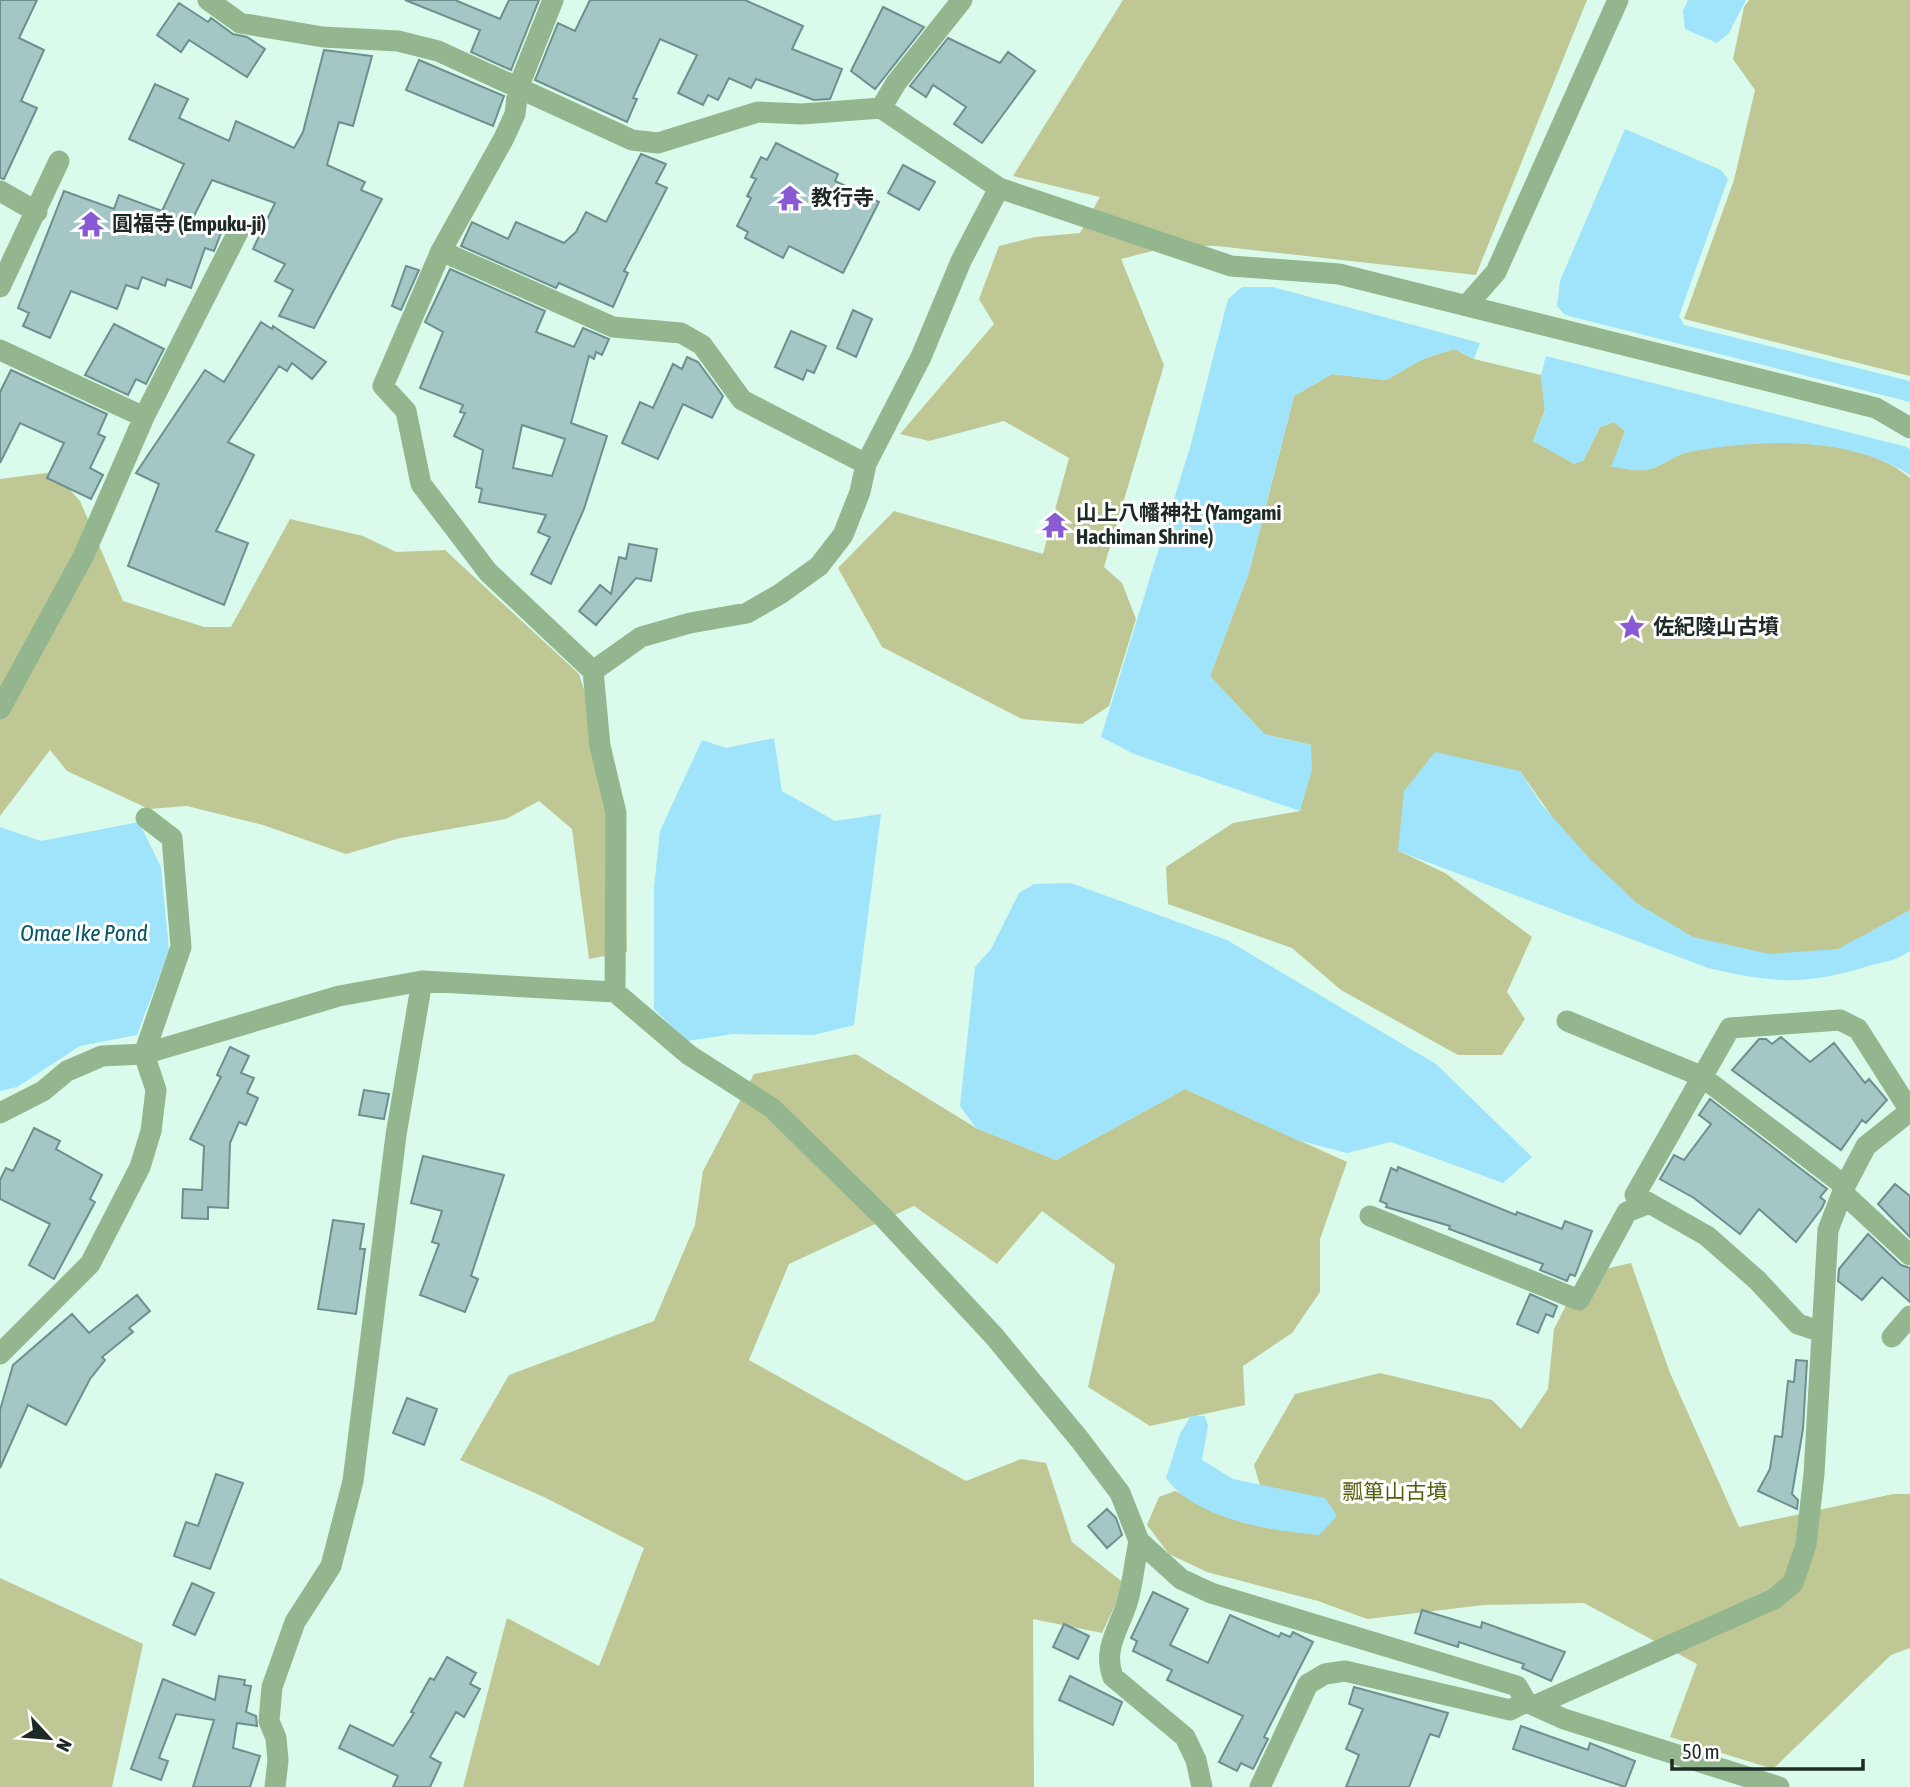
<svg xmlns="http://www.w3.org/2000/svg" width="1910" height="1787" font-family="'Asap Condensed','Noto Sans JP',sans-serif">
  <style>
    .green { fill: #bfc894 }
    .water { fill: #9fe4fa }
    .building { fill: #a4c7c6; stroke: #6d8f8e; stroke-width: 2; fill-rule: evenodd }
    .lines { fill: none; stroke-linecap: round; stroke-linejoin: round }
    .street { stroke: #93b68e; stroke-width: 21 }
    .labels { text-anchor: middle; stroke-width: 6; stroke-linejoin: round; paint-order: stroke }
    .poi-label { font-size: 21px; font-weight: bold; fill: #1e2a25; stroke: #fff; text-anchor: start }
    .park-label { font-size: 21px; fill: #555d0b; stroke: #fff }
    .water-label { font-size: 23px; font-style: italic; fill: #045467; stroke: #fff }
  </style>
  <rect width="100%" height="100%" fill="#dafaec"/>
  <!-- green -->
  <path class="green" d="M 1123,0 L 1587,0 L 1476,275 L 1217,246 L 1172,246 L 1121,259 L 1164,365 L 1104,567 L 1122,583 L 1136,619 L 1109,706 L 1082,724 L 1022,719 L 882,647 L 838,568 L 894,511 L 1043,554 L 1069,458 L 1004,421 L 929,441 L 900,434 L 994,324 L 979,299 L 999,246 L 1035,237 L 1080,233 L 1100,197 L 1013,176 Z
    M 1749,0 L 1910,0 L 1910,376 L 1684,319 L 1734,180 L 1755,90 L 1733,59 L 1744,7 Z
    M 1454,349 L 1474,359 L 1541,375 L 1545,410 L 1533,441 L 1583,461 L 1600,427 L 1614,422 L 1625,431 L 1612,466 C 1622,468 1633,471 1643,470 C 1658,470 1673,455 1688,452 C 1751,439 1859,434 1910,478 L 1910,926 L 1783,967 L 1634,934 L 1520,771 L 1399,851 L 1445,873 L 1532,937 L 1507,992 L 1525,1019 L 1502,1055 L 1458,1055 L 1341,990 L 1292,948 L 1168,904 L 1166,867 L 1233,823 L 1300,811 L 1311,745 L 1264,734 L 1210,676 L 1249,572 L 1294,396 L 1332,374 L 1386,380 L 1423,359 Z
    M 54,472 L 80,501 L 123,601 L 204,627 L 231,627 L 290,519 L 363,536 L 396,552 L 445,550 L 579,674 L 626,821 L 627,952 L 589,959 L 572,829 L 539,801 L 506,819 L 400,838 L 346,854 L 263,825 L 187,806 L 149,809 L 67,771 L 50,750 L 0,816 L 0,479 Z
    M 856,1054 L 976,1128 L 1056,1160 L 1185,1089 L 1347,1162 L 1320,1239 L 1320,1292 L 1292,1333 L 1243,1366 L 1245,1405 L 1150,1426 L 1088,1387 L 1115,1265 L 1042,1211 L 997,1264 L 914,1206 L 789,1264 L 749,1360 L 966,1481 L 1021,1459 L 1046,1463 L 1072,1542 L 1125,1584 L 1102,1633 L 1033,1619 L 1034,1787 L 463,1787 L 507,1618 L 599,1666 L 644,1548 L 544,1497 L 460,1460 L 509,1375 L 654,1321 L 695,1225 L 703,1171 L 754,1074 Z
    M 1631,1263 L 1670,1373 L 1739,1527 L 1893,1494 L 1910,1494 L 1910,1648 L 1891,1655 L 1773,1769 L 1670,1737 L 1697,1664 L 1584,1603 L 1484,1605 L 1367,1619 L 1318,1601 L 1207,1572 L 1169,1554 L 1147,1525 L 1159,1497 L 1175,1491 L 1241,1522 L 1273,1529 L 1254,1465 L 1295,1394 L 1380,1373 L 1492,1400 L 1521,1429 L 1548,1389 L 1554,1329 L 1582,1274 Z
    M 0,1578 L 143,1644 L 112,1787 L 0,1787 Z"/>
  <!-- water -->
  <path class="water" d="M 1688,0 L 1746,0 L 1729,33 L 1717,43 L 1685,29 L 1683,11 Z
    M 1625,129 L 1721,170 L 1728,179 L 1679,316 L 1684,325 L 1910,381 L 1910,402 L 1565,315 L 1557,306 L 1560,281 Z
    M 1242,287 L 1273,287 L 1480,343 L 1474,359 L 1454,349 L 1423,359 L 1386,380 L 1332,374 L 1294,396 L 1249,572 L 1210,676 L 1264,734 L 1311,745 L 1312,770 L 1300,811 L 1134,754 L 1101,737 L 1191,444 L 1228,299 Z
    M 1546,356 L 1907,447 L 1910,450 L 1910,475 C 1848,435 1758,439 1689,452 C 1673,455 1659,469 1644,470 C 1634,471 1622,468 1611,467 L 1625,431 L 1614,422 L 1600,427 L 1583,461 L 1574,464 L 1533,441 L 1545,411 L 1541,375 Z
    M 774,738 L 782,791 L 835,821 L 881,814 L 854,1025 L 814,1035 L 733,1034 L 687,1041 L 654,1009 L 654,887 L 660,831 L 702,740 L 726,748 Z
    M 1435,752 L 1520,771 L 1541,804 L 1590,859 L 1638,904 L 1693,937 L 1769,954 L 1838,949 L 1910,910 L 1910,951 C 1899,960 1882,962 1869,966 C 1803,986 1774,983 1708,968 L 1398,851 L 1404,791 Z
    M 139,822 L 161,867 L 169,950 L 137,1035 L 80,1046 L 17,1087 L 0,1091 L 0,827 L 41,841 Z
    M 1071,883 L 1227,940 L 1436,1064 L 1532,1157 L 1503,1183 L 1391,1142 L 1347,1153 L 1297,1140 L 1185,1089 L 1056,1160 L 976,1128 L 960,1106 L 975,967 L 991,949 L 1019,893 L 1034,884 Z
    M 1191,1416 L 1205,1416 L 1208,1426 L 1202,1460 L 1233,1479 L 1325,1498 L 1337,1516 L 1319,1535 C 1271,1531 1195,1519 1166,1478 L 1180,1434 Z"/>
  <!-- building -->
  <path class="building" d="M 0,0 L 37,0 L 19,38 L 44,50 L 21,101 L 37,108 L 4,179 L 0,178 Z
    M 405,0 L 455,0 L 500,19 L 509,0 L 539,0 L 511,70 L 471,52 L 480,30 Z
    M 590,0 L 745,0 L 803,26 L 792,49 L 842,69 L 830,99 L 814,100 L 756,79 L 751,88 L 729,78 L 718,100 L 708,95 L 703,105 L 678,93 L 697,55 L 660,39 L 633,98 L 637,99 L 627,122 L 535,80 L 558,23 L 575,31 Z
    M 179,3 L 208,22 L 211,18 L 233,34 L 247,37 L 265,49 L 247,77 L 189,40 L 181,52 L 157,35 Z
    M 883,7 L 924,27 L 875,89 L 851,71 Z
    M 948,38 L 1000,63 L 1008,52 L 1035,71 L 982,143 L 954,124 L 966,107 L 933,85 L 926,97 L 910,86 Z
    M 324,50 L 372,56 L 353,126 L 339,122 L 327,165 L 365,182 L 361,190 L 382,199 L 314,328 L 279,316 L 293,290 L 275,281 L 285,264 L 253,249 L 275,203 L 212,180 L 191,222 L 221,233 L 214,251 L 205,248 L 191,288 L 167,279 L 165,286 L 142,277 L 138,289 L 126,285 L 117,309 L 71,291 L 50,338 L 23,326 L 29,313 L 18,308 L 64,191 L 114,209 L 119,195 L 162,211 L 184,164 L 129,139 L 155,84 L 188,99 L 179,118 L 229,141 L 236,121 L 294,148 L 303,132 Z
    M 419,60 L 504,96 L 493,126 L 406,90 Z
    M 776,143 L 838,174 L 835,181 L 879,202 L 843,273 L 789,246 L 783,258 L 745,238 L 748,232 L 737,226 L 751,198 L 747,196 L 756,179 L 751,177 L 761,157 L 767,160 Z
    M 641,154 L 666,164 L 656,183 L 667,188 L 624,271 L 628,273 L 613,307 L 559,283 L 556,288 L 461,246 L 472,222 L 508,239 L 516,222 L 564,243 L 576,232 L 586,212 L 606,222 Z
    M 903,165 L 935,182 L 919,210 L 888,193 Z
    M 406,266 L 419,270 L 401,310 L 392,306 Z
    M 450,269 L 545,311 L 536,332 L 574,347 L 583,328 L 609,339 L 602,355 L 596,352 L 594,359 L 589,356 L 571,423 L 607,436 L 584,509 L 551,584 L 531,574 L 550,537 L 538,532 L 546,515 L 479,502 L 482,489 L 476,487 L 483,450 L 454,436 L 465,413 L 460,412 L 463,405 L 420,388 L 443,332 L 425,322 ZM 522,425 L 565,439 L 552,476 L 513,468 Z
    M 853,310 L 872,319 L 856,357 L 837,348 Z
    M 261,322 L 272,329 L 273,326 L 326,362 L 312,379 L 292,363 L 287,371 L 279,366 L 228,442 L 254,455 L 216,531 L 248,543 L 224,605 L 128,566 L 159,484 L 136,473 L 205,370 L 224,382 Z
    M 114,324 L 164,349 L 146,384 L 136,379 L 128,395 L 85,375 Z
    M 791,331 L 826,346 L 814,373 L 807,370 L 803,380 L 775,367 Z
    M 687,357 L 698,362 L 723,396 L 712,418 L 683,404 L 658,459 L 622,443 L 640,402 L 653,408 L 673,364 L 682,369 Z
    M 11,370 L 107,414 L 98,434 L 105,437 L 90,468 L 103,475 L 91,499 L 47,478 L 64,443 L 20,423 L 0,463 L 0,392 Z
    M 629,544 L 657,549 L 651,581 L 636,578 L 596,625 L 579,611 L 600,585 L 611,594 L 619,557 L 626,559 Z
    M 1781,1037 L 1810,1062 L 1834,1043 L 1865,1083 L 1869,1079 L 1887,1100 L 1866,1123 L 1862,1120 L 1841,1150 L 1732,1070 L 1759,1039 L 1766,1039 L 1772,1044 Z
    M 230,1047 L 249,1056 L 241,1073 L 254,1078 L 247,1093 L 258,1098 L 246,1125 L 239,1122 L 230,1143 L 228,1208 L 208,1207 L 208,1219 L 182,1218 L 183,1189 L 202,1190 L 204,1146 L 190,1139 L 221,1077 L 217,1075 Z
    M 364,1090 L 389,1094 L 384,1119 L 359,1115 Z
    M 1710,1099 L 1827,1189 L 1820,1197 L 1825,1201 L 1822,1208 L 1796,1242 L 1759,1209 L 1740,1234 L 1694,1198 L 1660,1179 L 1674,1155 L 1684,1160 L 1711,1124 L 1699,1115 Z
    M 34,1128 L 60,1141 L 56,1149 L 102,1175 L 90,1199 L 95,1202 L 54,1279 L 29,1265 L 50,1224 L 0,1199 L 0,1180 L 6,1168 L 13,1171 Z
    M 423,1156 L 504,1175 L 471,1276 L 478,1279 L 465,1312 L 420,1295 L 439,1244 L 432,1242 L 442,1211 L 411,1203 Z
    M 1398,1167 L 1516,1215 L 1517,1212 L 1562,1229 L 1565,1221 L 1592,1231 L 1575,1276 L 1570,1274 L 1567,1281 L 1540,1270 L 1543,1264 L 1449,1229 L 1450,1226 L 1386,1207 L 1387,1204 L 1380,1201 L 1391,1168 L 1397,1171 Z
    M 1895,1184 L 1910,1196 L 1910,1237 L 1878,1204 Z
    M 333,1220 L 364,1224 L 360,1249 L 365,1249 L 356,1314 L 318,1309 Z
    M 1868,1234 L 1901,1265 L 1910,1268 L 1910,1302 L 1882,1277 L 1862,1300 L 1838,1281 L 1839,1269 Z
    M 1530,1294 L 1557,1306 L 1553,1317 L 1546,1314 L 1538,1333 L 1517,1324 Z
    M 137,1295 L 150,1311 L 129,1328 L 133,1332 L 102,1357 L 105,1360 L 90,1379 L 66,1425 L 28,1405 L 0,1468 L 0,1410 L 13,1365 L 72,1314 L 89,1333 Z
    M 1796,1360 L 1807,1361 L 1803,1429 L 1792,1494 L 1798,1500 L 1797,1509 L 1758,1491 L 1770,1469 L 1775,1436 L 1782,1437 L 1788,1381 L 1794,1382 Z
    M 407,1398 L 437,1409 L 424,1445 L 393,1433 Z
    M 216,1474 L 243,1483 L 210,1569 L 174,1556 L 186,1522 L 198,1526 Z
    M 1107,1509 L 1116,1518 L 1122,1535 L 1107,1548 L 1088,1526 Z
    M 192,1583 L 214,1593 L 195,1635 L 173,1625 Z
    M 1153,1592 L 1188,1609 L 1170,1645 L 1208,1663 L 1230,1615 L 1279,1637 L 1281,1633 L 1290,1637 L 1293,1632 L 1313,1642 L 1264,1737 L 1268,1739 L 1253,1769 L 1241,1763 L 1237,1771 L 1219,1762 L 1243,1716 L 1167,1680 L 1172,1670 L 1133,1651 L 1137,1641 L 1131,1638 Z
    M 1422,1610 L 1481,1628 L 1482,1622 L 1565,1652 L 1551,1681 L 1522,1668 L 1524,1664 L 1459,1642 L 1458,1647 L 1415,1633 Z
    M 1064,1624 L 1089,1636 L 1078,1659 L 1053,1647 Z
    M 447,1657 L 476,1673 L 470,1684 L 480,1689 L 464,1717 L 456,1712 L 430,1757 L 441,1763 L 430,1787 L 393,1787 L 398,1776 L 339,1748 L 350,1725 L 393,1746 L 414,1713 L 411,1712 L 430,1678 L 434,1680 Z
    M 219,1676 L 245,1680 L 244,1685 L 251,1686 L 246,1712 L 256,1716 L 257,1726 L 237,1723 L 233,1748 L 260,1756 L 250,1787 L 193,1787 L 214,1720 L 176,1714 L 159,1758 L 168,1761 L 161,1780 L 131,1769 L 163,1679 L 215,1700 Z
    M 1070,1676 L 1122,1702 L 1113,1725 L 1059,1700 Z
    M 1354,1687 L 1448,1713 L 1439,1737 L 1430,1734 L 1409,1787 L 1346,1787 L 1359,1755 L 1346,1749 L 1363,1709 L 1349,1704 Z
    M 1521,1726 L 1588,1750 L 1590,1743 L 1635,1761 L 1625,1787 L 1513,1749 Z"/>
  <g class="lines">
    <!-- street -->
    <path class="street" d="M 208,0 L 240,23 L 323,37 L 398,41 L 438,51 L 632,140 L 658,143 L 758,112 L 802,114 L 881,108 L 999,188 L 1231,266 L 1339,274 L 1876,408 L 1910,428
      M 553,0 L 518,88 L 515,114 L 504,138 L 441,251 L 383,386 L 406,411 L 421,484 L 488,572 L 593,671 L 600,746 L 616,813 L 615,992
      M 881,108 L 896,83 L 962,0
      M 0,191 L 37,212
      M 441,251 L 613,327 L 681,333 L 702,345 L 742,400 L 866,464
      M 0,287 L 59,161
      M 1467,305 L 1496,272 L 1618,0
      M 0,350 L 144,417
      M 593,671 L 641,637 L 690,623 L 747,613 L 780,594 L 819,566 L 843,535 L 860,492 L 866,464 L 921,357 L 961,261 L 999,188
      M 0,709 L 84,555 L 144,417 L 238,232
      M 1567,1021 L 1701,1076 L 1845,1186
      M 0,1113 L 43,1091 L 67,1071 L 102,1056 L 144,1054 L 339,996 L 422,981 L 615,992 L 689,1055 L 772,1108 L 883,1217 L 994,1336 L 1080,1440 L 1120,1493 L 1139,1541 L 1181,1579 L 1211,1593 L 1517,1686 L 1526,1702
      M 1842,1192 L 1910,1255
      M 1370,1216 L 1579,1300 L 1627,1212 L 1647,1204
      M 1822,1332 L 1798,1324 L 1757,1280 L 1707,1236 L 1635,1195 L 1730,1028 L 1840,1020 L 1858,1029 L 1910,1111
      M 1892,1337 L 1910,1316
      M 0,1354 L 90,1264 L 140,1167 L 151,1131 L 156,1090 L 144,1054 L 181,947 L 172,838 L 146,818
      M 1139,1541 C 1135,1560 1133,1581 1128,1600 C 1120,1628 1102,1648 1113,1677 L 1185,1737 L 1196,1760 L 1202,1787
      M 1536,1705 L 1774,1599 L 1793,1583 L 1806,1545 L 1814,1474 L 1828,1230 L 1845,1186 L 1866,1146 L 1910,1111
      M 275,1787 L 278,1760 L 276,1738 L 269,1721 L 272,1687 L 295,1622 L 331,1566 L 353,1481 L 396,1135 L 422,981
      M 1260,1787 L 1308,1684 L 1325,1674 L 1345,1671 L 1510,1710 L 1526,1702 L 1564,1719 L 1779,1787"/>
  </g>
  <!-- icons -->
  <defs>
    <g id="temple-bare" transform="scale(2.1)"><path d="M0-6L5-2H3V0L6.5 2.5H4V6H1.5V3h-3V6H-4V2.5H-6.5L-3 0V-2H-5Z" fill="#8a5ad3" stroke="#fff" stroke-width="2.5" paint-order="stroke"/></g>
    <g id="sight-bare" transform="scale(2.1)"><path d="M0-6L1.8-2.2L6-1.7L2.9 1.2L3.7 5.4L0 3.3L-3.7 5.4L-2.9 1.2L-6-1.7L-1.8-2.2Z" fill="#8a5ad3" stroke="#fff" stroke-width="2.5" paint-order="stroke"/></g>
  </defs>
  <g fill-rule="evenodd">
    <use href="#temple-bare" x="790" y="198"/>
    <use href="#temple-bare" x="91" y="224"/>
    <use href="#temple-bare" x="1055" y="525"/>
    <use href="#sight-bare" x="1632" y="627"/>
  </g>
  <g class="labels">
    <!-- poi labels -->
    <g class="poi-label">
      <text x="811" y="205">教行寺</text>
      <text x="112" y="231">圓福寺 (Empuku-ji)</text>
      <text x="1076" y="520">山上八幡神社 (Yamgami<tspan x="1076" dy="24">Hachiman Shrine)</tspan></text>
      <text x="1653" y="634">佐紀陵山古墳</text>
    </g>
    <!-- park labels -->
    <g class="park-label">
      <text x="1395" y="1499">瓢箪山古墳</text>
    </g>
    <!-- water labels -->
    <g class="water-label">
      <text x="84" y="941">Omae Ike Pond</text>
    </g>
  </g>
  <!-- north arrow -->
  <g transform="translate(49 1738) rotate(116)" stroke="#ffffff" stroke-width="5" paint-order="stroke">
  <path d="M0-5L12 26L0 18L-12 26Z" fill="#1e2a25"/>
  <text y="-10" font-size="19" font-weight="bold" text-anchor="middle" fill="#1e2a25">N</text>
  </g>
  <!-- scale -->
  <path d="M1672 1759v10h191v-10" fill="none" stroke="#1e2a25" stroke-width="3.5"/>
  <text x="1682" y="1759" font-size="21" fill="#1e2a25" stroke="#ffffff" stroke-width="5" paint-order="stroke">50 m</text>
</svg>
